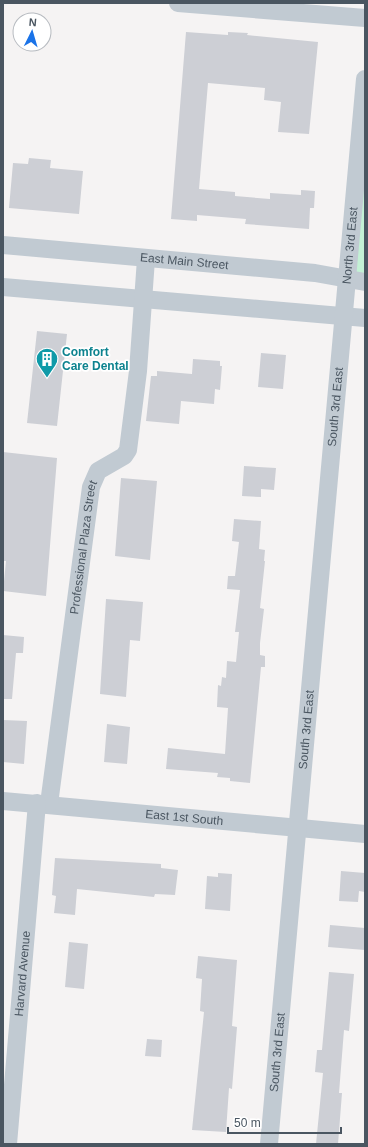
<svg xmlns="http://www.w3.org/2000/svg" width="368" height="1147" font-family="Arial,sans-serif">
  <style>
    .green { fill: #c3f1d5 }
    .building { fill: #cdcfd5 }
    .lines { fill: none; stroke-linecap: round; stroke-linejoin: round }
    .minor { stroke: #c1cad2; stroke-width: 18 }
    .labels { text-anchor: middle; stroke-width: 3.5; stroke-linejoin: round; paint-order: stroke }
    .street-label { font-size: 12px; fill: #4a5661; stroke: #fff }
    .culture-label { font-size: 12px; font-weight: bold; fill: #0d838f; stroke: #fff; text-anchor: start }
  </style>
  <rect width="100%" height="100%" fill="#f5f3f3"/>
  <!-- green -->
  <path class="green" d="M 365,82 L 365,282 L 347,280 Z"/>
  <!-- building -->
  <path class="building" d="M 186,32 L 228,35 L 228,32 L 248,33 L 247,35 L 318,42 L 309,134 L 278,132 L 281,102 L 264,100 L 265,88 L 208,83 L 199,189 L 235,192 L 235,196 L 270,199 L 270,193 L 301,195 L 301,190 L 315,191 L 314,208 L 310,208 L 309,229 L 245,224 L 246,219 L 197,215 L 197,221 L 171,219 Z
    M 29,158 L 51,160 L 50,168 L 83,171 L 79,214 L 9,208 L 13,163 L 28,164 Z
    M 37,331 L 67,334 L 57,426 L 27,423 Z
    M 261,353 L 286,355 L 283,389 L 258,387 Z
    M 193,359 L 220,361 L 220,366 L 222,366 L 220,390 L 215,389 L 214,404 L 181,401 L 179,424 L 146,421 L 151,376 L 157,376 L 157,371 L 192,374 Z
    M 3,452 L 57,458 L 46,596 L 3,591 L 6,561 L 3,561 Z
    M 244,466 L 276,468 L 274,490 L 261,489 L 261,497 L 242,496 Z
    M 121,478 L 157,481 L 150,560 L 115,556 Z
    M 234,519 L 261,521 L 259,549 L 265,550 L 264,561 L 265,561 L 260,608 L 264,609 L 260,643 L 260,655 L 265,656 L 265,667 L 261,667 L 250,783 L 230,781 L 230,778 L 217,777 L 218,773 L 166,769 L 168,748 L 225,754 L 228,708 L 217,707 L 218,685 L 221,686 L 222,677 L 226,678 L 227,661 L 236,662 L 239,632 L 235,632 L 240,590 L 227,589 L 228,576 L 235,576 L 239,542 L 232,541 Z
    M 106,599 L 143,602 L 140,641 L 130,640 L 126,697 L 100,694 Z
    M 3,635 L 24,637 L 23,653 L 16,653 L 12,699 L 3,699 Z
    M 3,720 L 27,721 L 24,764 L 3,762 Z
    M 107,724 L 130,727 L 127,764 L 104,762 Z
    M 55,858 L 161,864 L 161,868 L 178,870 L 175,895 L 155,894 L 154,897 L 77,889 L 75,915 L 54,913 L 56,896 L 52,895 Z
    M 341,871 L 365,873 L 365,892 L 359,891 L 358,902 L 339,901 Z
    M 218,873 L 232,874 L 230,911 L 205,909 L 207,876 L 218,877 Z
    M 330,925 L 365,928 L 365,950 L 328,947 Z
    M 69,942 L 88,944 L 84,989 L 65,987 Z
    M 198,956 L 237,960 L 232,1026 L 237,1027 L 232,1089 L 229,1088 L 226,1132 L 192,1130 L 204,1012 L 200,1011 L 202,979 L 196,978 Z
    M 329,972 L 354,974 L 349,1031 L 344,1030 L 339,1093 L 342,1093 L 338,1144 L 316,1144 L 323,1073 L 315,1072 L 317,1050 L 322,1050 Z
    M 147,1039 L 162,1040 L 161,1057 L 145,1056 Z"/>
  <g class="lines">
    <!-- minor -->
    <g class="minor">
      <path d="M 178,3 L 365,18"/>
      <path id="s1" d="M 3,245 L 315,273 L 365,282"/>
      <path d="M 3,287 L 365,318"/>
      <path id="s2" d="M 3,801 L 365,834"/>
      <path id="s3" d="M 49,804 L 91,487 L 98,471 L 124,456 L 128,450 L 138,371 L 146,259"/>
      <path id="s4" d="M 8,1144 L 37,803"/>
      <path id="s5" d="M 269,1144 L 365,79"/>
    </g>
  </g>
  <!-- icons -->
  <defs>
    <g id="building-pin" transform="scale(1.15)"><path d="M0 17L-7.5 6A9.5 9.5 0 1 1 7.5 6Z" fill="#0f9aa8" stroke="#fff"/><path d="M-4-6H4V6H1V3H-1V6H-4ZM-2.5-4.3h1.7v1.8h-1.7ZM.8-4.3h1.7v1.8H.8ZM-2.5-1h1.7V.8h-1.7ZM.8-1h1.7V.8H.8Z" fill="#fff"/></g>
  </defs>
  <g fill-rule="evenodd">
    <use href="#building-pin" x="47" y="359"/>
  </g>
  <g class="labels">
    <!-- street labels -->
    <g class="street-label">
      <text dy="4" stroke="none"><textPath href="#s5" startOffset="902">North 3rd East</textPath></text>
      <text dy="4" stroke="none"><textPath href="#s1" startOffset="182">East Main Street</textPath></text>
      <text dy="4" stroke="none"><textPath href="#s5" startOffset="740">South 3rd East</textPath></text>
      <text dy="4" stroke="none"><textPath href="#s3" startOffset="259">Professional Plaza Street</textPath></text>
      <text dy="4" stroke="none"><textPath href="#s5" startOffset="416">South 3rd East</textPath></text>
      <text dy="4" stroke="none"><textPath href="#s2" startOffset="182">East 1st South</textPath></text>
      <text dy="4" stroke="none"><textPath href="#s4" startOffset="171">Harvard Avenue</textPath></text>
      <text dy="4" stroke="none"><textPath href="#s5" startOffset="92">South 3rd East</textPath></text>
    </g>
    <!-- culture labels -->
    <g class="culture-label">
      <text x="62" y="356">Comfort<tspan x="62" dy="14">Care Dental</tspan></text>
    </g>
  </g>
  <!-- border -->
  <rect width="368" height="1147" fill="none" stroke="#4a5661" stroke-width="8"/>
  <!-- north arrow -->
  <g transform="translate(32 32) rotate(5)"><circle r="19" fill="#ffffff" stroke="#b7bbc0"/>
  <path d="M0-3L7 15L0 10L-7 15Z" fill="#1a73e8"/>
  <text y="-6" font-size="11" font-weight="bold" text-anchor="middle" fill="#4a5661">N</text>
  </g>
  <!-- scale -->
  <path d="M228 1127v6h113v-6" fill="none" stroke="#4a5661" stroke-width="2"/>
  <text x="234" y="1127" font-size="12" fill="#4a5661" stroke="#ffffff" stroke-width="3" paint-order="stroke">50 m</text>
</svg>
